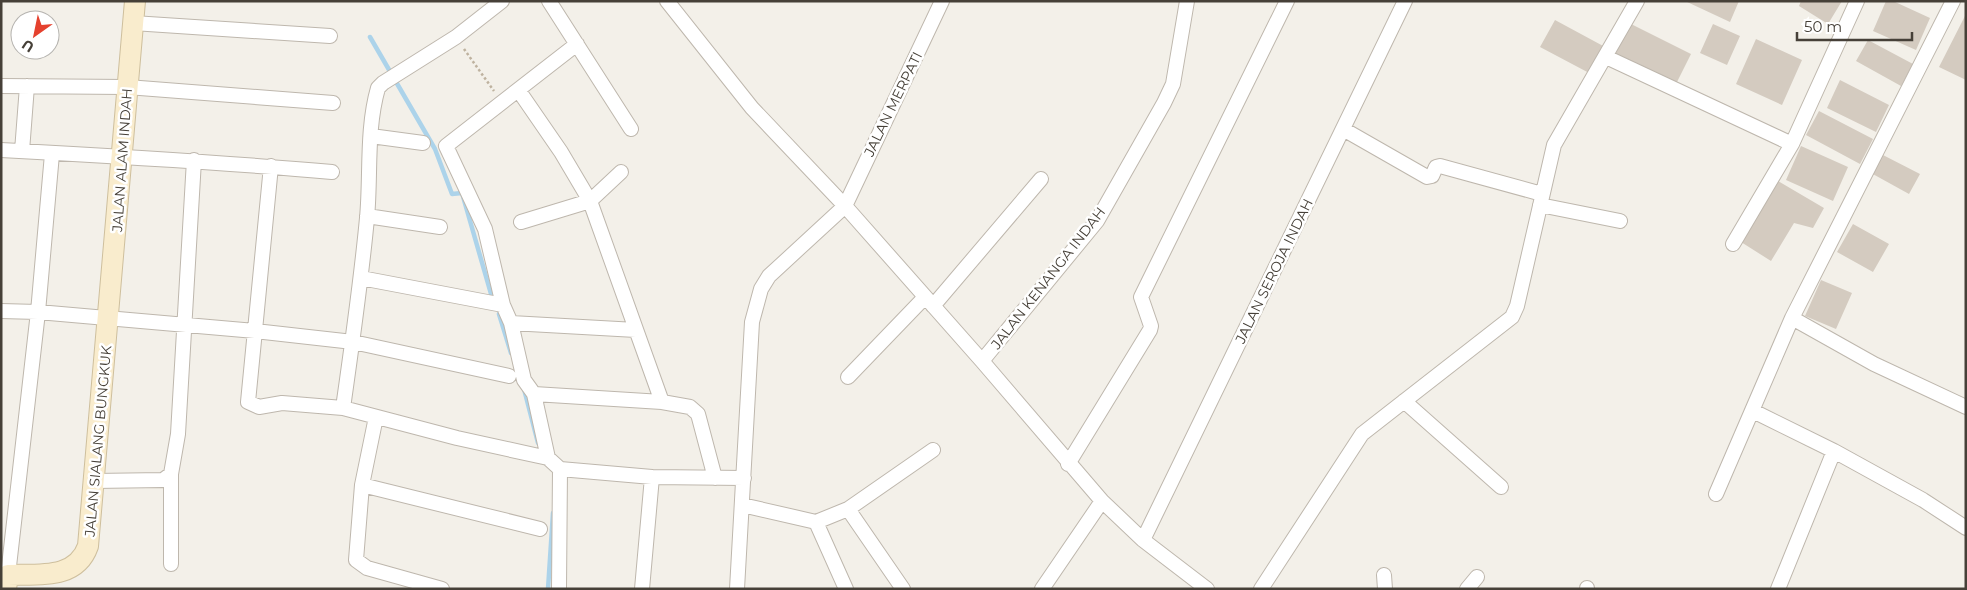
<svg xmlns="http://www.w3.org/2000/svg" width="1967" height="590" font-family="Montserrat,sans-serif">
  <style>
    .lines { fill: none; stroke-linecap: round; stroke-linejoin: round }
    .stream { stroke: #acd3ea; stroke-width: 4.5 }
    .building { fill: #d4cbc0 }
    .street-casing { stroke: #beb7ad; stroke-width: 16 }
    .secondary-casing { stroke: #cebf9d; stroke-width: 22 }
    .path { stroke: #beb29f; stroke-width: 2.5; stroke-dasharray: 2.5 2.5; stroke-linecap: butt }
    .street { stroke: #fff; stroke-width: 14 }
    .secondary { stroke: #f9eccd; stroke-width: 20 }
    .labels { text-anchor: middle; stroke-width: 5; stroke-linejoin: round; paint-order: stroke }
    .street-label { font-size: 14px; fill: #464038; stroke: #fff }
  </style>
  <rect width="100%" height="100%" fill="#f3f0e9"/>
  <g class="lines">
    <!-- stream -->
    <path class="stream" d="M 370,37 L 435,149 L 452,194 L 462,193 L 491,294
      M 499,314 L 511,353
      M 524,389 L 538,443
      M 548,589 L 553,513"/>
  </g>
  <!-- building -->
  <path class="building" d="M 1685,1 L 1739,1 L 1730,22 Z
    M 1801,1 L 1842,1 L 1828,24 L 1799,6 Z
    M 1886,1 L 1893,1 L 1930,18 L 1916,50 L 1873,31 Z
    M 1966,14 L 1966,80 L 1939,67 Z
    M 1555,20 L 1605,47 L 1591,74 L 1540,47 Z
    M 1629,23 L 1691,54 L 1674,88 L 1612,58 Z
    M 1713,24 L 1740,36 L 1727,65 L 1700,53 Z
    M 1756,39 L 1802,60 L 1782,105 L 1736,84 Z
    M 1868,40 L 1913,64 L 1901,86 L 1856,61 Z
    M 1840,80 L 1889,105 L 1876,132 L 1827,108 Z
    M 1819,111 L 1873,139 L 1860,164 L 1806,135 Z
    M 1801,146 L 1848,167 L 1833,201 L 1786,180 Z
    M 1881,154 L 1920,174 L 1909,194 L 1871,173 Z
    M 1778,181 L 1824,208 L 1813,228 L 1794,223 L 1771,261 L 1741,242 Z
    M 1853,224 L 1889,244 L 1873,272 L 1837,252 Z
    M 1821,280 L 1852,293 L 1836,329 L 1805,316 Z"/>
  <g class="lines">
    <!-- street casing -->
    <g class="street-casing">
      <path id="street" d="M 549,1 L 631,129
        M 667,1 L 752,108 L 845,206 L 982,361 L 1102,501 L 1143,540 L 1207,589
        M 133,23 L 330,36
        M 1606,57 L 1792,144
        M 1,86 L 127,87 L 333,103
        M 519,91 L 561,152 L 590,201 L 662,402 L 690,407 L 698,414 L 715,478
        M 1343,129 L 1427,177 L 1432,176 L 1436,167 L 1440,166 L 1542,194
        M 371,136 L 423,143
        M 1,150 C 112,156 222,162 332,172
        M 22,151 L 27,86
        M 271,166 L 248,402 L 259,407 L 282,403 L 343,408 L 457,438 L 548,458 L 560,469 L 652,477 L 744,478
        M 1540,205 L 1620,221
        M 367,216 L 440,227
        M 521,222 L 590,201 L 621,172
        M 1733,244 L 1792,144 L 1857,1
        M 361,278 L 503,305
        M 933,306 L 1041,179
        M 1,311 L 38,312 L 255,331 L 353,342 L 509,376
        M 1792,318 L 1874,364 L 1966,407
        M 511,323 L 636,330
        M 982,361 L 1097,221 L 1164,103 L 1173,84 L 1187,1
        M 848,377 L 925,297
        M 534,394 L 662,402
        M 1404,401 L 1501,487
        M 343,408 C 352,345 361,282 367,218 C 371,175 366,130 378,88 L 383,83 L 456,37 L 502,1
        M 1753,411 L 1834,451 L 1778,589
        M 376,417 L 362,485 L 356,560 L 367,568 L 442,589
        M 1834,451 L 1923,500 L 1966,528
        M 548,458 L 534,394 L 524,380 L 511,323 L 503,305 L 485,229 L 446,146 L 577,44
        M 1068,464 L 1150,330 L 1151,326 L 1141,297 L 1287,1
        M 94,481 L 163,480 L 171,474 L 178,434 L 194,160
        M 362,485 L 540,529
        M 1716,494 L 1792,318 L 1953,1
        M 742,505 L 816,522 L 848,509 L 933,450
        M 848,509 L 903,589
        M 816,522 L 846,589
        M 1143,540 L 1405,1
        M 171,564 L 171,474
        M 8,575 L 38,312 L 52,154
        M 1384,575 L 1385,589
        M 559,589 L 560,469
        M 642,589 L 652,477
        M 737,589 L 752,322 L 761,289 L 769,276 L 845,206 L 942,1
        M 1042,589 L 1102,501
        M 1261,589 L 1362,434 L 1512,317 L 1517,306 L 1554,145 L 1637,1
        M 1467,589 L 1477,577
        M 1587,589 L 1587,588"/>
    </g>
    <!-- secondary casing -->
    <g class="secondary-casing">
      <path id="secondary" d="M 6,589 L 8,575 C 39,574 76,580 88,546 L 135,1"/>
    </g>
    <!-- path -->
    <path class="path" d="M 464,49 L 494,91"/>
    <!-- street -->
    <use href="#street" class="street"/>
    <!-- secondary -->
    <use href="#secondary" class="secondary"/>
  </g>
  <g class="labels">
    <!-- street labels -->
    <g class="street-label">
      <text transform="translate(893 104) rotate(-64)" y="5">JALAN MERPATI</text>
      <text transform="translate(122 160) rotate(-86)" y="5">JALAN ALAM INDAH</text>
      <text transform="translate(1274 271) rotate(-64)" y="5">JALAN SEROJA INDAH</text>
      <text transform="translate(1048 278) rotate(-52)" y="5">JALAN KENANGA INDAH</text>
      <text transform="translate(98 441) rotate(-85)" y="5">JALAN SIALANG BUNGKUK</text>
    </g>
  </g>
  <!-- border -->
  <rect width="1967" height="590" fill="none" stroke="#464038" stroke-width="5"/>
  <!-- north arrow -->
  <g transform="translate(35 35) rotate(213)"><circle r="24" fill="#ffffff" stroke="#b5b3af"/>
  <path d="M0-4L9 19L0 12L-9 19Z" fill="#e5412e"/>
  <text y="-8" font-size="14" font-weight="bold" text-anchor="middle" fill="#464038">U</text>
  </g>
  <!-- scale -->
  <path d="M1797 32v8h115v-8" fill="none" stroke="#464038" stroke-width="2.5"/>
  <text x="1804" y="32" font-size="15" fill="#464038" stroke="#ffffff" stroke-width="4" paint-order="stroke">50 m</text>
</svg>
